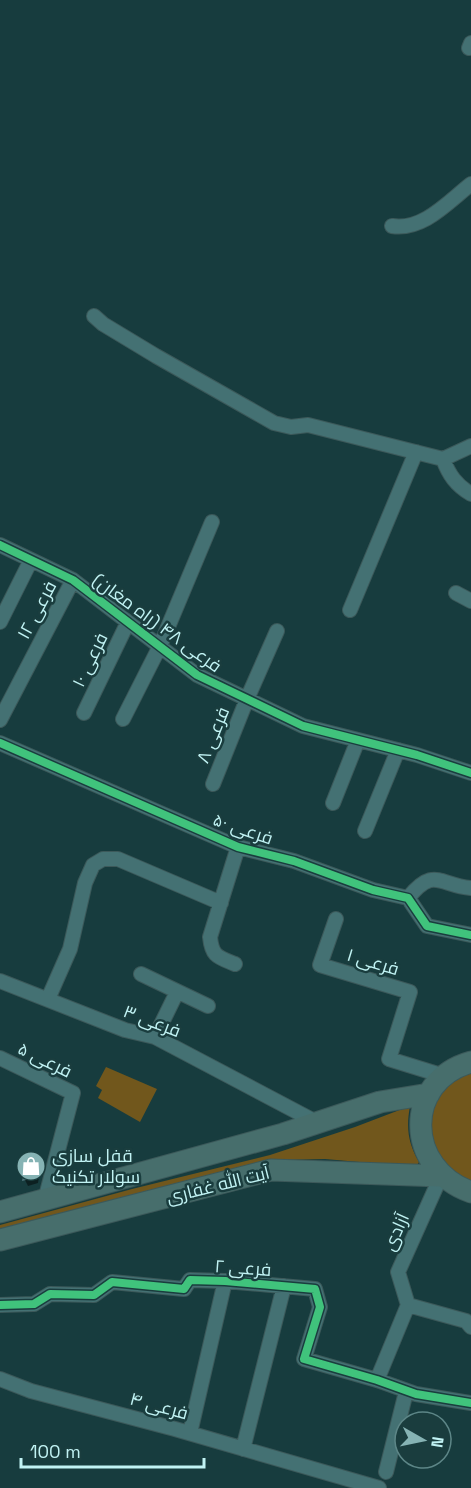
<svg xmlns="http://www.w3.org/2000/svg" width="471" height="1488" font-family="'Space Grotesk',Cairo,sans-serif">
  <style>
    .green { fill: #71571c }
    .shadow { fill: #0007 }
    .building { fill: #305054; stroke: #51757c; stroke-width: 1.5 }
    .lines { fill: none; stroke-linecap: round; stroke-linejoin: round }
    .street-casing { stroke: #3c595a; stroke-width: 16 }
    .primary-casing { stroke: #3c595a; stroke-width: 23 }
    .street { stroke: #447173; stroke-width: 14 }
    .primary { stroke: #476e6c; stroke-width: 21 }
    .cycleway-casing { stroke: #1a3d3e; stroke-width: 11 }
    .cycleway { stroke: #40c37c; stroke-width: 8 }
    .labels { text-anchor: middle; stroke-width: 5; stroke-linejoin: round; paint-order: stroke }
    .street-label { font-size: 18px; fill: #c1f3f4; stroke: #1a3d3e }
    .poi-label { font-size: 18px; fill: #c1f3f4; stroke: #1a3d3e; text-anchor: start }
  </style>
  <rect width="100%" height="100%" fill="#173c3e"/>
  <!-- green -->
  <path class="green" d="M 106,1067 L 157,1089 L 140,1122 L 98,1098 L 102,1090 L 96,1086 Z
    M 471,1072 L 471,1182 C 458,1175 445,1169 438,1156 C 419,1123 435,1083 471,1072 Z
    M 410,1106 C 406,1128 408,1143 419,1162 L 416,1167 L 325,1159 L 282,1160 L 0,1234 L 0,1225 L 132,1189 L 270,1155 L 355,1127 Z"/>
  <!-- shadow -->
  <path class="shadow" d="M 30,1155 L 37,1156 L 41,1163 L 38,1183 L 28,1186 L 25,1180 Z"/>
  <!-- building -->
  <path class="building" d="M 29,1153 L 38,1155 L 35,1177 L 23,1180 Z"/>
  <g class="lines">
    <!-- street casing -->
    <g class="street-casing">
      <path id="street" d="M 469,48 L 471,43
        M 392,226 C 423,231 448,202 471,184
        M 94,316 L 103,324 L 156,356 L 274,423 L 291,427 L 308,425 L 443,459 L 471,446
        M 443,459 C 449,475 456,485 471,494
        M 0,545 L 73,580 L 197,675 L 247,699 L 303,726 L 417,755 L 471,773
        M 456,593 L 471,601
        M 350,610 L 416,452
        M 0,622 L 31,560
        M 84,713 L 128,622
        M 123,719 L 160,646 L 212,522
        M 0,720 L 73,580
        M 0,743 L 238,847 L 294,861 L 373,890 L 408,898 L 427,926 L 471,935
        M 213,784 L 247,699 L 277,631
        M 333,803 L 358,740
        M 365,831 L 398,750
        M 408,898 C 434,866 439,885 471,888
        M 336,919 L 320,965 L 410,992 L 389,1059 L 444,1076
        M 235,964 C 218,957 212,957 210,937 L 238,847
        M 141,974 L 208,1006
        M 0,981 L 125,1030 L 155,1037 L 318,1123
        M 48,999 L 70,949 L 85,883 L 93,865 L 103,859 L 118,859 L 221,903
        M 155,1037 L 177,992
        M 0,1058 L 73,1093 L 45,1200
        M 0,1305 L 34,1304 L 50,1294 L 94,1295 L 112,1282 L 184,1289 L 190,1280 L 225,1281 L 315,1289 L 320,1307 L 304,1359 L 377,1380 L 416,1394 L 471,1403
        M 408,1305 L 398,1272 L 441,1176
        M 408,1305 L 466,1321 L 471,1327
        M 0,1379 L 31,1391 L 175,1429 L 379,1488
        M 377,1380 L 408,1305
        M 190,1433 L 225,1281
        M 243,1449 L 284,1286
        M 386,1472 L 406,1392"/>
    </g>
    <!-- primary casing -->
    <g class="primary-casing">
      <path id="primary" d="M 471,1062 C 403,1081 405,1169 471,1192
        M 0,1212 L 283,1134 L 380,1102 L 429,1094
        M 0,1240 L 271,1170 L 441,1176"/>
    </g>
    <!-- street -->
    <use href="#street" class="street"/>
    <!-- primary -->
    <use href="#primary" class="primary"/>
    <!-- cycleway casing -->
    <g class="cycleway-casing">
      <path id="cycleway" d="M 0,545 L 73,580 L 197,675 L 247,699 L 303,726 L 417,755 L 471,773
        M 0,743 L 238,847 L 294,861 L 373,890 L 408,898 L 427,926 L 471,935
        M 0,1305 L 34,1304 L 50,1294 L 94,1295 L 112,1282 L 184,1289 L 190,1280 L 225,1281 L 315,1289 L 320,1307 L 304,1359 L 377,1380 L 416,1394 L 471,1403"/>
    </g>
    <!-- cycleway -->
    <use href="#cycleway" class="cycleway"/>
  </g>
  <!-- icons -->
  <defs>
    <g id="shop-disc" transform="scale(1.5)"><circle r="9.5" fill="#86b3b4" stroke="#1a3d3e"/><path d="M-5-2.5h2.3a2.7 3.5 0 0 1 5.4 0H5L5.5 6h-11ZM-1.5-2.5h3a1.5 2.3 0 0 0-3 0Z" fill="#fff"/></g>
  </defs>
  <g fill-rule="evenodd">
    <use href="#shop-disc" x="31" y="1166"/>
  </g>
  <g class="labels">
    <!-- street labels -->
    <g class="street-label">
      <text transform="translate(37 610) rotate(-62)" y="6">فرعی ۱۲</text>
      <text transform="translate(157 623) rotate(36)" y="6">فرعی ۴۸ (راه مغان)</text>
      <text transform="translate(90 660) rotate(-64)" y="6">فرعی ۱۰</text>
      <text transform="translate(213 735) rotate(-68)" y="6">فرعی ۸</text>
      <text transform="translate(243 829) rotate(19)" y="6">فرعی ۵۰</text>
      <text transform="translate(373 962) rotate(17)" y="6">فرعی ۱</text>
      <text transform="translate(152 1021) rotate(21)" y="6">فرعی ۳</text>
      <text transform="translate(45 1060) rotate(26)" y="6">فرعی ۵</text>
      <text transform="translate(218 1185) rotate(-14)" y="6">آیت الله غفاری</text>
      <text transform="translate(396 1232) rotate(-66)" y="6">آزادی</text>
      <text transform="translate(243 1268) rotate(4)" y="6">فرعی ۲</text>
      <text transform="translate(159 1406) rotate(15)" y="6">فرعی ۴</text>
    </g>
    <!-- poi labels -->
    <g class="poi-label">
      <text x="52" y="1162">قفل سازی<tspan x="52" dy="21">سولار تکنیک</tspan></text>
    </g>
  </g>
  <!-- north arrow -->
  <g transform="translate(423 1440) rotate(99)"><circle r="28" fill="#1a3d3e" stroke="#5d8687" stroke-width="1.5"/>
  <path d="M0-4.5L10 22L0 15L-10 22Z" fill="#86b3b4"/>
  <text y="-9" font-size="16" font-weight="bold" text-anchor="middle" fill="#c1f3f4">N</text>
  </g>
  <!-- scale -->
  <path d="M21 1458v9h183v-9" fill="none" stroke="#c1f3f4" stroke-width="3"/>
  <text x="30" y="1458" font-size="18" fill="#c1f3f4" stroke="#1a3d3e" stroke-width="4.5" paint-order="stroke">100 m</text>
</svg>
